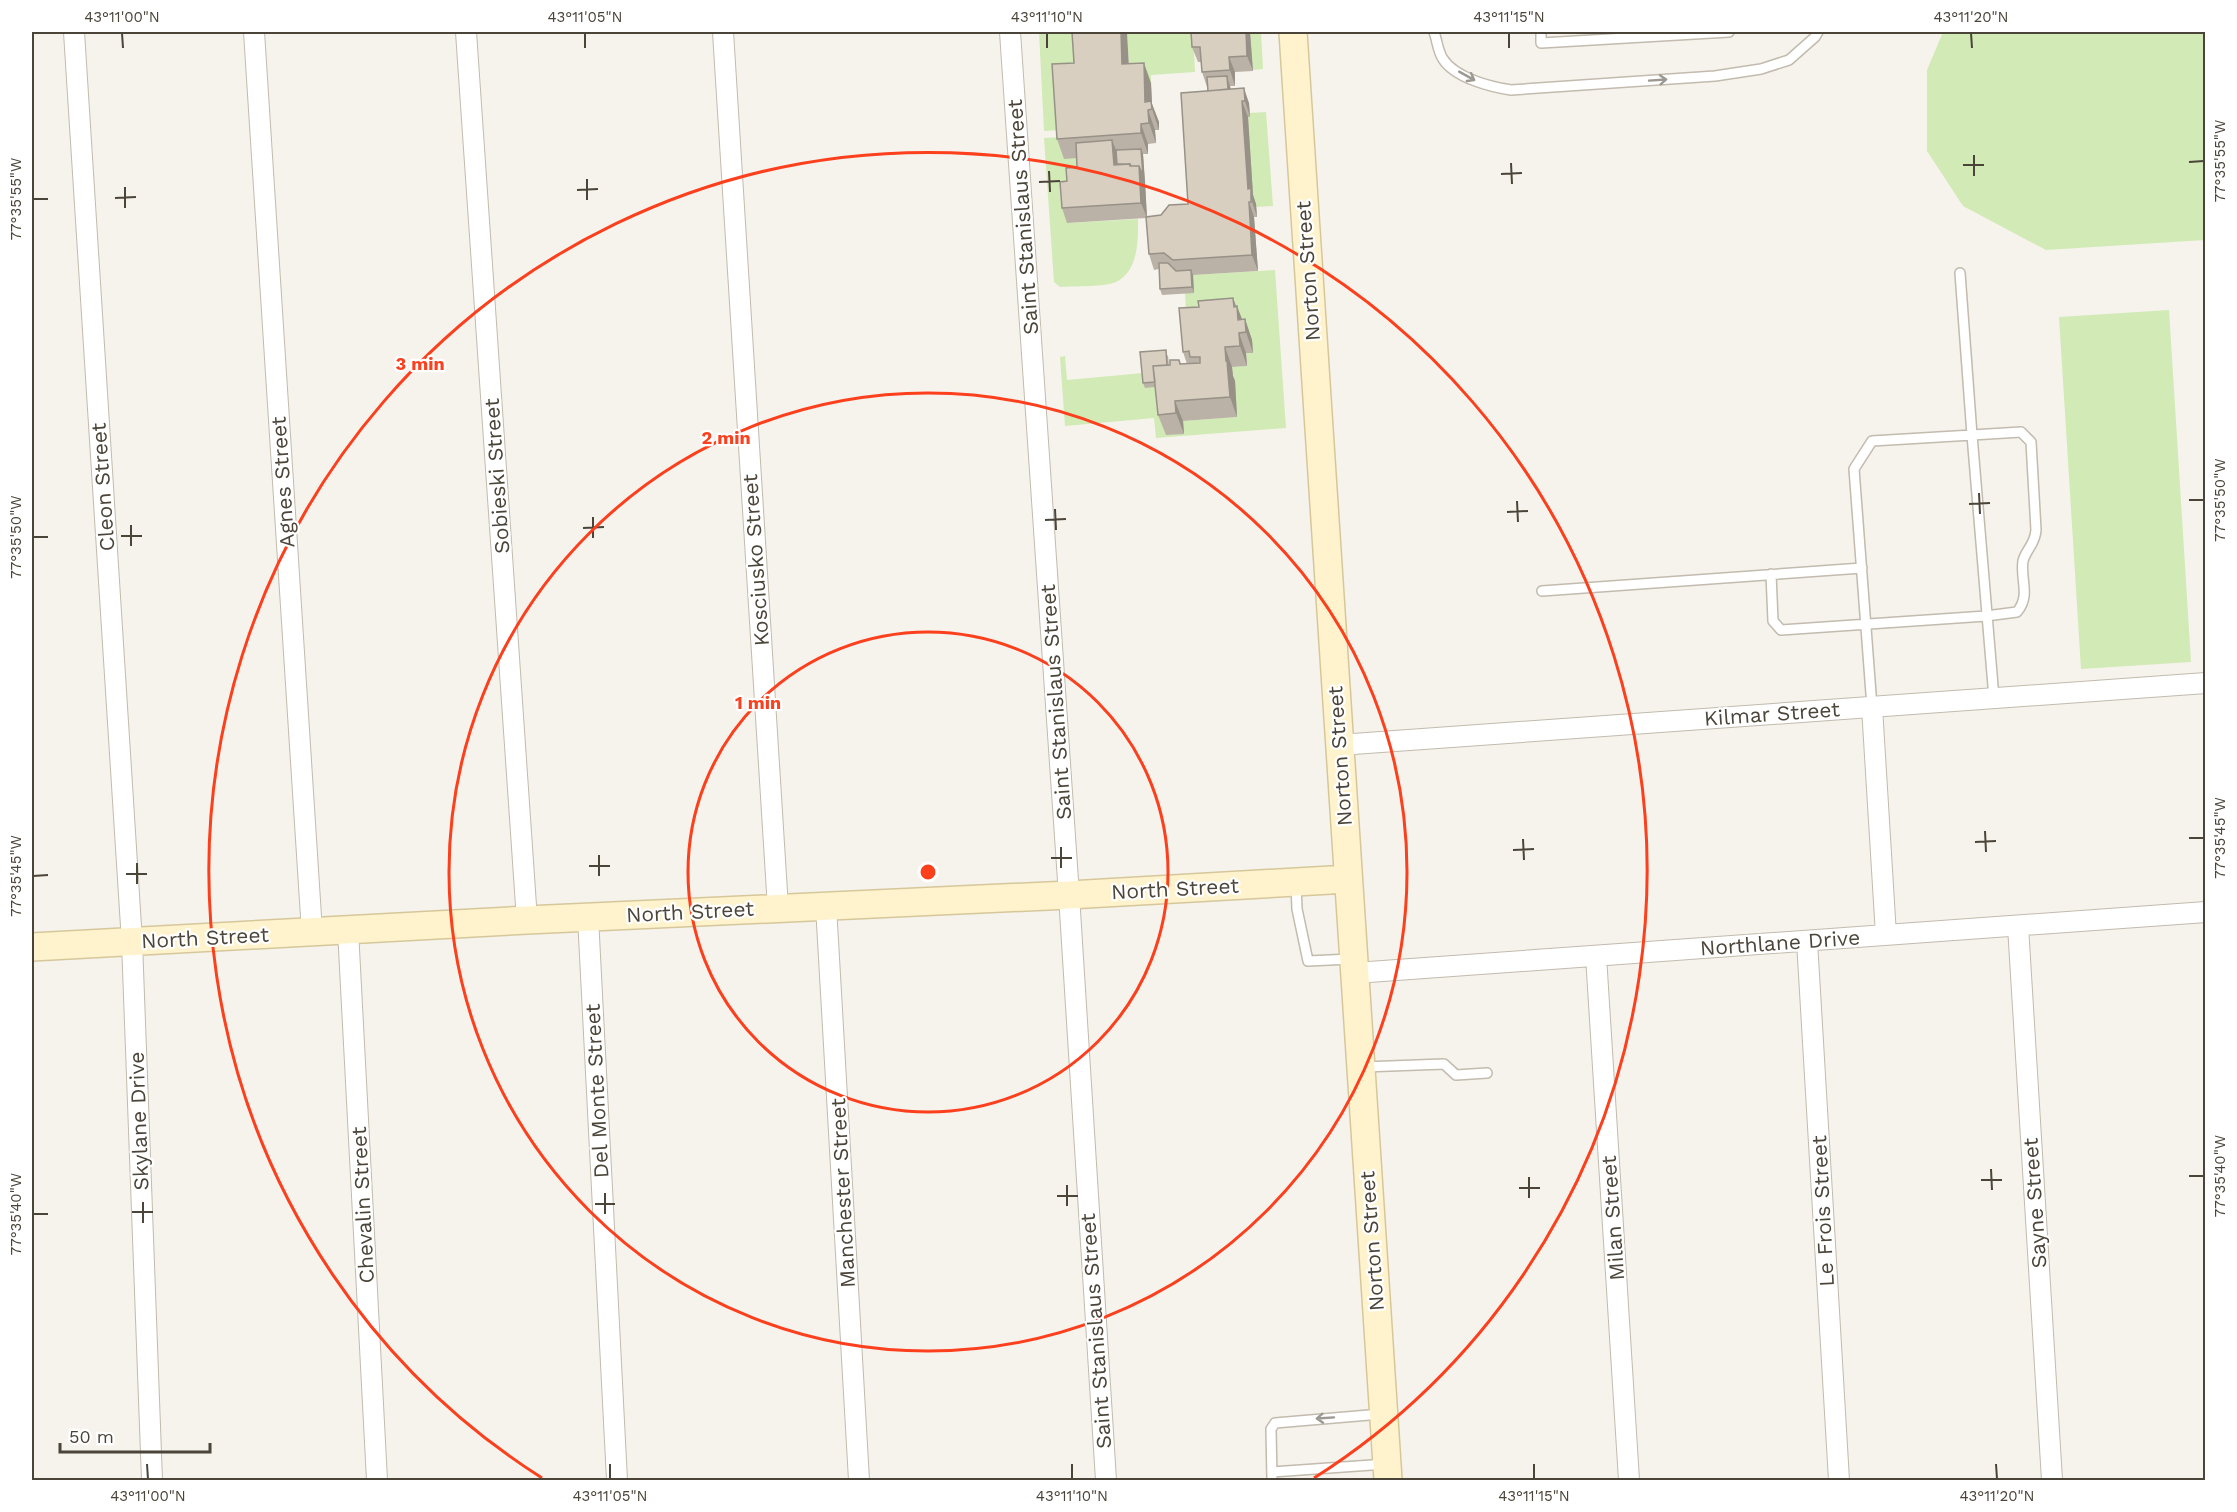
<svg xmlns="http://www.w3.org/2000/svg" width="2237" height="1512" font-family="'Work Sans',sans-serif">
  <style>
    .green { fill: #d2eab5 }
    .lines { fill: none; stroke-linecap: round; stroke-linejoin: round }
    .lane-casing { stroke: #c2bbae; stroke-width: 12 }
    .street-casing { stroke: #c2bbae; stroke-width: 22 }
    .secondary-casing { stroke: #d6c79b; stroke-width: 30 }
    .lane { stroke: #fff; stroke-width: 9 }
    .street { stroke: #fff; stroke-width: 20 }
    .secondary { stroke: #fff3cd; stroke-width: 27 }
    .wall { fill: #bab2a6 }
    .shaded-wall { fill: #979187 }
    .building { fill: #d8cfc1; stroke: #979187; stroke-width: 1.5 }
    .oneway { stroke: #9c9892 }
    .ticks { fill: none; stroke: #4b4439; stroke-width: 2 }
    .ring { fill: none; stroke: #fc3f1d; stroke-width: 3 }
    .labels { text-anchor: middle; stroke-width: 4.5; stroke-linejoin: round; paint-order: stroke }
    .street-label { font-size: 21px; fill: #4b4439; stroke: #fff }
    .centre { fill: #fc3f1d; stroke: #fff; stroke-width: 3 }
    .ring-label { font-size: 18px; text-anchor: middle; font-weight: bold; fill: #fc3f1d; stroke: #fff; stroke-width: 4.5; stroke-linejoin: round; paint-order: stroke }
    .neatline { fill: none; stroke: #4b4439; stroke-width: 2 }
    .ticks-label { font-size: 15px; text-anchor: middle; fill: #4b4439 }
  </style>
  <rect width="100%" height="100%" fill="#f6f3ec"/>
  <!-- green -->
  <path class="green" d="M 1039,32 L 1078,32 L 1082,83 L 1062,130 L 1044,131 Z
    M 1127,32 L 1195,32 L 1193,32 L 1195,72 L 1151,75 L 1151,83 L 1130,85 Z
    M 1250,32 L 1261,32 L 1263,69 L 1253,70 Z
    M 1943,32 L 2205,32 L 2205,240 L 2046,250 L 1963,206 L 1927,151 L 1927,70 Z
    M 1266,112 L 1273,206 L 1256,207 L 1253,204 L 1248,117 L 1250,116 L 1250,113 Z
    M 1063,137 L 1081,158 L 1068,223 L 1138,219 C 1138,239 1139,271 1116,282 C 1106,287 1073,286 1060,287 L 1054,282 L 1044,138 Z
    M 1275,270 L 1286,428 L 1156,438 L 1154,418 L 1065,426 L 1060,357 L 1065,356 L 1067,380 L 1143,373 L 1160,387 L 1183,434 L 1183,421 L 1237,417 L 1232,367 L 1247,366 L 1246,353 L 1253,352 L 1187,329 L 1185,293 L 1194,292 L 1193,275 Z
    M 2169,310 L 2191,662 L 2081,669 L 2059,317 Z"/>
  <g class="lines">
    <!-- lane casing -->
    <g class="lane-casing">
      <path id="lane" d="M 1434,32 C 1437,40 1438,52 1443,59 C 1455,78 1491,87 1511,90 L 1715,76 L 1761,69 L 1789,60 L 1815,37 L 1818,32
        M 1541,32 L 1541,43 L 1729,32
        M 1771,574 L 1773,621 L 1781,630 L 1986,616 L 2017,612 C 2031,595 2020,580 2023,561 C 2026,549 2035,545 2036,530 L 2031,442 L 2021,432 L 1972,435 L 1960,273
        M 1542,591 L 1862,568
        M 1872,707 L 1854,469 L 1872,441 L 1972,435 L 1994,698
        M 1296,884 L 1297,909 L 1308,961 L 1351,959
        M 1363,1067 L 1444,1064 L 1456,1075 L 1487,1073
        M 1272,1472 L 1386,1464
        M 1272,1480 L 1271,1429 L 1275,1423 L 1381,1414"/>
    </g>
    <!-- street casing -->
    <g class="street-casing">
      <path id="street" d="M 74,32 L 132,942 L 152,1480
        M 254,32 L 312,932
        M 466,32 L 527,920
        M 723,32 L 778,908
        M 1010,32 L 1069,895 L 1106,1480
        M 1872,707 L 1886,935
        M 1339,745 L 2206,683
        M 826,906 L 859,1480
        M 588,917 L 617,1480
        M 2018,926 L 2052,1480
        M 348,930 L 377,1480
        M 1807,941 L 1839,1480
        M 1596,956 L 1629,1480
        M 1355,973 L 2206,912"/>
    </g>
    <!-- secondary casing -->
    <g class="secondary-casing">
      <path id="secondary" d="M 1293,32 L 1388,1480
        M 32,947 L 527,920 L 1069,895 L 1348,879"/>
    </g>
    <!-- lane -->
    <use href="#lane" class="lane"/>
    <!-- street -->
    <use href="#street" class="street"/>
    <!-- secondary -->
    <use href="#secondary" class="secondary"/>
  </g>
  <!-- wall -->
  <path class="wall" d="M 1250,32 L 1253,71 L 1235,72 L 1235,86 L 1230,86 L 1231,89 L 1249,103 L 1250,117 L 1248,117 L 1253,195 L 1256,204 L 1257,217 L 1254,217 L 1258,271 L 1193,275 L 1194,293 L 1162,295 L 1160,289 L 1159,269 L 1154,270 L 1149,254 L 1146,218 L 1067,223 L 1062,208 L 1067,181 L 1077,167 L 1077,158 L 1064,159 L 1057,139 L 1074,63 L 1129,64 L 1151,83 L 1152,104 L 1159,122 L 1159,130 L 1155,130 L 1156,143 L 1148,144 L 1148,154 L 1143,154 L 1147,217 L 1161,215 L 1188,204 L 1208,91 L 1207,87 L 1202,72 L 1201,62 L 1198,62 L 1192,47 Z
    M 1233,298 L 1242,320 L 1245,319 L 1252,340 L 1253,353 L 1246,353 L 1247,366 L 1232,367 L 1233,376 L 1235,381 L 1237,417 L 1183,421 L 1184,434 L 1166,435 L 1158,415 L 1155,387 L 1145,388 L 1143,383 L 1168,355 L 1169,365 L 1179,360 L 1181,364 L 1187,364 L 1183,352 L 1199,307 Z"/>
  <!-- shaded-wall -->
  <path class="shaded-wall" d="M 1121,32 L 1127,32 L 1130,85 L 1122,64 Z
    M 1246,32 L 1250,32 L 1253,71 L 1247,56 Z
    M 1229,57 L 1235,72 L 1235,86 L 1230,70 Z
    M 1144,63 L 1151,83 L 1152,104 L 1159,122 L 1159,130 L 1152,109 L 1145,102 Z
    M 1227,76 L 1230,86 L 1232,105 L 1228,95 Z
    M 1244,88 L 1249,103 L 1250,117 L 1245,101 Z
    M 1242,101 L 1248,117 L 1253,195 L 1256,204 L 1257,217 L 1248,189 Z
    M 1148,110 L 1155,130 L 1156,143 L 1149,123 Z
    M 1141,124 L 1148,144 L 1148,154 L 1141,133 Z
    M 1112,140 L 1118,155 L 1119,180 L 1114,165 Z
    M 1141,149 L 1143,154 L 1145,181 L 1143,176 Z
    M 1139,166 L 1145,181 L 1147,218 L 1141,203 Z
    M 1249,202 L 1254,217 L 1258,271 L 1252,255 Z
    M 1191,270 L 1193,275 L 1194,293 L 1192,287 Z
    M 1233,298 L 1237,310 L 1237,306 L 1245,327 L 1243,333 L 1234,307 Z
    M 1245,319 L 1252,340 L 1253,353 L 1246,332 Z
    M 1239,333 L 1246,353 L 1247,366 L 1240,346 Z
    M 1225,347 L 1232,367 L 1233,376 L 1235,381 L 1237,417 L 1230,397 Z
    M 1175,401 L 1183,421 L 1184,434 L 1176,413 Z"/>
  <!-- building -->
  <path class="building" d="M 1072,32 L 1121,32 L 1122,64 L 1144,63 L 1145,102 L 1151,101 L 1152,109 L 1148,110 L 1149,123 L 1141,124 L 1141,133 L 1057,139 L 1052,64 L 1074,63 Z
    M 1191,32 L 1246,32 L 1247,56 L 1229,57 L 1230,70 L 1202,72 L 1200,47 L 1192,47 Z
    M 1227,76 L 1228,89 L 1208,91 L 1207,77 Z
    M 1244,88 L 1245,101 L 1242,101 L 1248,189 L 1251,188 L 1251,202 L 1249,202 L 1252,255 L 1173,260 L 1164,253 L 1149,254 L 1146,217 L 1161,215 L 1169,205 L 1188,204 L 1181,93 Z
    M 1112,140 L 1114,165 L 1130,164 L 1130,166 L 1139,166 L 1141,203 L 1062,208 L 1060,182 L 1067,181 L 1066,168 L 1077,167 L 1076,143 Z
    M 1141,149 L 1143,176 L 1139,166 L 1131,166 L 1130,164 L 1117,164 L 1116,150 Z
    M 1159,263 L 1168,263 L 1176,271 L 1191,270 L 1192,287 L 1160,289 Z
    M 1233,298 L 1234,307 L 1237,306 L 1238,320 L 1245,319 L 1246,332 L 1239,333 L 1240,346 L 1225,347 L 1226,361 L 1227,361 L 1230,397 L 1175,401 L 1176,413 L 1158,415 L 1153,366 L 1170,365 L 1170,360 L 1179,360 L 1180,364 L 1200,363 L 1200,357 L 1190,357 L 1189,351 L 1183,352 L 1179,308 L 1199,307 L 1198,301 Z
    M 1166,350 L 1167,365 L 1153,366 L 1155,382 L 1143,383 L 1140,352 Z"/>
  <!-- one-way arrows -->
  <defs><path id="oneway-shaft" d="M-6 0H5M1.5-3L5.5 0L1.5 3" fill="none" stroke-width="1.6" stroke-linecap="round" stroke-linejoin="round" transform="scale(1.5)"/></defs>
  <g class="oneway">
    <use href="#oneway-shaft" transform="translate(1467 76) rotate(29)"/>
    <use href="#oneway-shaft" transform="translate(1658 80) rotate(-4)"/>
    <use href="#oneway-shaft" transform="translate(1325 1418) rotate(176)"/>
  </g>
  <!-- ticks -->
  <path class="ticks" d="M 122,33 L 123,48M 585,33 L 585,48M 1047,33 L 1047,48M 1509,33 L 1509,48M 1971,33 L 1972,48M 1974,155 L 1974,176M 2189,162 L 2204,161M 1511,163 L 1512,184M 1963,165 L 1984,165M 1049,171 L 1050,192M 1501,174 L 1522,173M 587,179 L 587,200M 1039,182 L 1060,181M 125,187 L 125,208M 577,190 L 598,189M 115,198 L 136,197M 33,199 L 48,199M 1979,493 L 1980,514M 2189,500 L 2204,500M 1517,501 L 1518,522M 1969,504 L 1990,503M 1055,509 L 1056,530M 1507,512 L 1528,511M 593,517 L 593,538M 1045,520 L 1066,519M 131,525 L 131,546M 583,528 L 604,527M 121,536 L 142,536M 33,537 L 48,537M 1985,831 L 1986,852M 2189,838 L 2204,838M 1523,839 L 1524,860M 1975,842 L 1996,841M 1061,847 L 1061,868M 1513,850 L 1534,849M 599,855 L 599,876M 1051,858 L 1072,858M 137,863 L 137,884M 589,866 L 610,866M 126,874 L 147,874M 33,876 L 48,875M 1991,1169 L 1992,1190M 2189,1176 L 2204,1176M 1529,1177 L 1529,1198M 1981,1180 L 2002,1180M 1067,1185 L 1067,1206M 1519,1188 L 1540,1188M 605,1193 L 605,1214M 1057,1196 L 1078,1196M 143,1202 L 143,1223M 595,1204 L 615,1204M 132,1212 L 153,1212M 33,1214 L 48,1214M 147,1464 L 148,1479M 610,1464 L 610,1479M 1072,1464 L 1072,1479M 1534,1464 L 1534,1479M 1996,1464 L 1997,1479"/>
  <!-- distance rings -->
  <g class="ring">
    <circle cx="928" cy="872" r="240"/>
    <circle cx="928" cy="872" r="479"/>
    <path d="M542 1478A719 719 0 1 1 1314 1478"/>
  </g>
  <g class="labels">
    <!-- street labels -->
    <g class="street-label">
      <text transform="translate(1023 217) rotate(-94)" y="7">Saint Stanislaus Street</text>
      <text transform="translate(1308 271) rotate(-94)" y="7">Norton Street</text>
      <text transform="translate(497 476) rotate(-94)" y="7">Sobieski Street</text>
      <text transform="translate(283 482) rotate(-94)" y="7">Agnes Street</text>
      <text transform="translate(103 487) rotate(-94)" y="7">Cleon Street</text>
      <text transform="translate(756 560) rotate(-94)" y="7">Kosciusko Street</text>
      <text transform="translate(1056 702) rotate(-94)" y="7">Saint Stanislaus Street</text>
      <text transform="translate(1772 714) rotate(-4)" y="7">Kilmar Street</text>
      <text transform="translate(1340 756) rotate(-94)" y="7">Norton Street</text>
      <text transform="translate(1175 889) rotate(-3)" y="7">North Street</text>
      <text transform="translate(690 912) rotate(-3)" y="7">North Street</text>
      <text transform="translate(205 938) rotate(-3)" y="7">North Street</text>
      <text transform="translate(1780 943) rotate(-4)" y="7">Northlane Drive</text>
      <text transform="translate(597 1091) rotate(-93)" y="7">Del Monte Street</text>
      <text transform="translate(139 1121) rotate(-92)" y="7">Skylane Drive</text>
      <text transform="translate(843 1193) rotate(-93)" y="7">Manchester Street</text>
      <text transform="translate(2035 1203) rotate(-94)" y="7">Sayne Street</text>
      <text transform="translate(363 1205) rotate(-93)" y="7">Chevalin Street</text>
      <text transform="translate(1823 1211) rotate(-93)" y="7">Le Frois Street</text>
      <text transform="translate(1613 1218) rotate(-94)" y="7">Milan Street</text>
      <text transform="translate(1372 1241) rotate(-94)" y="7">Norton Street</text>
      <text transform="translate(1096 1331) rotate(-94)" y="7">Saint Stanislaus Street</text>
    </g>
  </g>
  <circle cx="928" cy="872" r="9" class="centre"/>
  <g class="ring-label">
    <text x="420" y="370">3 min</text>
    <text x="726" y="444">2 min</text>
    <text x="758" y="709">1 min</text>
  </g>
  <!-- border -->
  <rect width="2237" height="1512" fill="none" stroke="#ffffff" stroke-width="66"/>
  <!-- scale -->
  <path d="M60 1443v9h150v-9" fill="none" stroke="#4b4439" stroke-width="3"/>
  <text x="69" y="1443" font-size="18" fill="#4b4439" stroke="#ffffff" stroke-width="4.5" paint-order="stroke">50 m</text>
  <rect x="33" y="33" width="2171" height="1446" class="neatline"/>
  <g class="ticks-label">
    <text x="122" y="22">43°11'00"N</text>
    <text x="585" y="22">43°11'05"N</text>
    <text x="1047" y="22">43°11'10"N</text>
    <text x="1509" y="22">43°11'15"N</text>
    <text x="1971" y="22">43°11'20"N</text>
    <text transform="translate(2220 161) rotate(-90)" y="5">77°35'55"W</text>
    <text transform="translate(16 199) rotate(-90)" y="5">77°35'55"W</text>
    <text transform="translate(2220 500) rotate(-90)" y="5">77°35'50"W</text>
    <text transform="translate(16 537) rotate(-90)" y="5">77°35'50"W</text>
    <text transform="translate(2220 838) rotate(-90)" y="5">77°35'45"W</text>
    <text transform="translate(16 876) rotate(-90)" y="5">77°35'45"W</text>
    <text transform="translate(2220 1176) rotate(-90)" y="5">77°35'40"W</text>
    <text transform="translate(16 1214) rotate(-90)" y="5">77°35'40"W</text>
    <text x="148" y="1501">43°11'00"N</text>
    <text x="610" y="1501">43°11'05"N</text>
    <text x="1072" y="1501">43°11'10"N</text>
    <text x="1534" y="1501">43°11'15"N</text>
    <text x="1997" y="1501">43°11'20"N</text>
  </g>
</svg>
